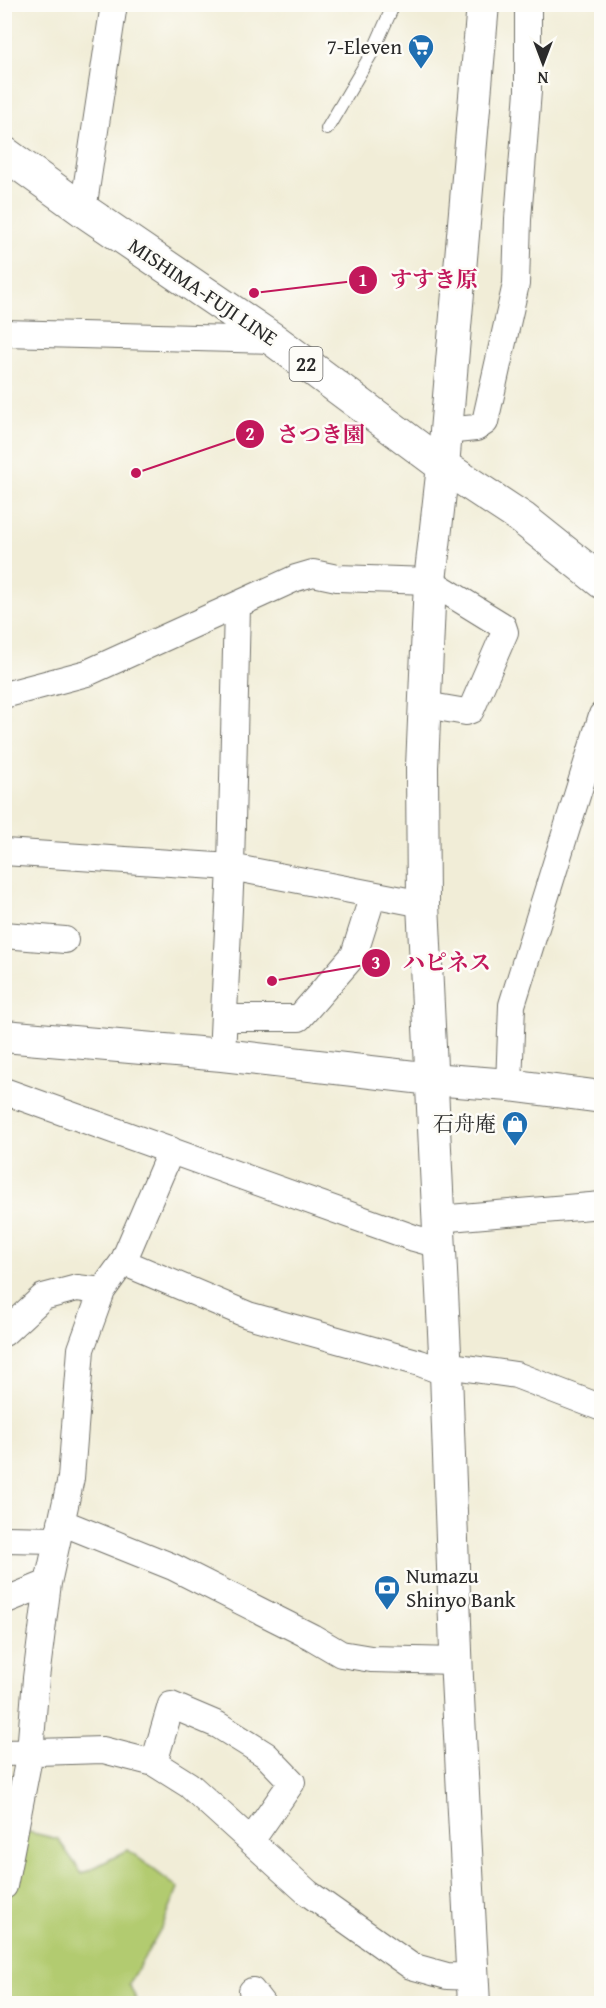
<svg xmlns="http://www.w3.org/2000/svg" width="606" height="2008" font-family="'Gentium Book Plus','Noto Serif JP',serif">
  <style>
    .green { fill: #b2cb70; stroke: #6e7b4e; stroke-width: 1.5 }
    .lines { fill: none; stroke-linecap: round; stroke-linejoin: round }
    .service-casing { stroke: #706f67; stroke-width: 14 }
    .minor-casing { stroke: #706f67; stroke-width: 28 }
    .tertiary-casing { stroke: #706f67; stroke-width: 34 }
    .primary-casing { stroke: #706f67; stroke-width: 35 }
    .service { stroke: #fff; stroke-width: 12 }
    .minor { stroke: #fff; stroke-width: 26 }
    .tertiary { stroke: #fff; stroke-width: 32 }
    .primary { stroke: #fff; stroke-width: 33 }
    .labels { text-anchor: middle; stroke-width: 5; stroke-linejoin: round; paint-order: stroke }
    .shield { fill: #fdfcf7; stroke: #6a6a68; stroke-width: 1.5 }
    .shield-label { font-size: 20px; font-weight: bold; fill: #2b2b2b }
    .poi-label { font-size: 21px; fill: #2b2b2b; stroke: #fdfcf7; text-anchor: end }
    .street-label { font-size: 21px; fill: #2b2b2b; stroke: #fdfcf7 }
    .leader { fill: none; stroke: #c2185b; stroke-width: 2 }
    .callout-dot { fill: #c2185b; stroke: #fdfcf7; stroke-width: 2 }
    .mark-label { font-size: 18px; text-anchor: middle; font-weight: bold; fill: #fff }
    .callout-label { font-size: 22px; text-anchor: middle; font-weight: bold; fill: #c2185b; stroke: #fdfcf7; stroke-width: 5; stroke-linejoin: round; paint-order: stroke }
  </style>
  <rect width="100%" height="100%" fill="#fdfcf7"/>
  <filter id="ink" filterUnits="userSpaceOnUse"><feTurbulence type="fractalNoise" baseFrequency=".0167" numOctaves="2"/><feDisplacementMap in="SourceGraphic" scale="12" xChannelSelector="R" yChannelSelector="G"/><feConvolveMatrix kernelMatrix="1 2 1 2 8 2 1 2 1" color-interpolation-filters="sRGB"/></filter>
  <filter id="wash" filterUnits="userSpaceOnUse"><feTurbulence type="fractalNoise" baseFrequency=".008" numOctaves="4" result="noise"/><feDisplacementMap in="SourceGraphic" scale="24" xChannelSelector="R" yChannelSelector="G"/><feGaussianBlur stdDeviation="1.35" result="paint"/><feColorMatrix in="noise" values="0 0 0 0 0 0 0 0 0 0 0 0 0 0 0 0 0 1.4 0 .05"/><feComposite in="paint" operator="in"/></filter>
  <g filter="url(#wash)">
    <rect width="100%" height="100%" fill="#f1edd7"/>
    <!-- green -->
    <path class="green" d="M 16,1829 L 58,1839 L 82,1874 L 128,1850 L 178,1888 L 163,1925 L 129,1984 L 138,2003 L 5,2004 L 5,1891 Z"/>
  </g>
  <g filter="url(#ink)">
    <g class="lines">
      <!-- service casing -->
      <g class="service-casing">
        <path id="service" d="M 327,129 L 373,51 L 394,4"/>
      </g>
      <!-- minor casing -->
      <g class="minor-casing">
        <path id="minor" d="M 83,210 L 114,4
          M 4,333 L 274,340
          M 445,431 L 476,428 L 485,422 L 516,284 L 518,219 L 528,91 L 528,4
          M 4,695 L 87,673 L 296,578 L 313,573 L 337,578 L 430,581 L 503,626 L 505,632 L 471,710 L 466,712 L 425,705
          M 4,852 L 231,867 L 423,904
          M 4,935 L 65,940
          M 224,1018 L 299,1018 L 354,955 L 373,895
          M 222,1055 L 231,867 L 237,606
          M 509,1085 L 512,1005 L 602,715
          M 4,1091 L 414,1238 L 439,1245
          M 438,1219 L 602,1205
          M 123,1262 L 248,1315 L 420,1363 L 446,1373
          M 4,1333 L 43,1297 L 77,1288 L 102,1291
          M 445,1365 L 516,1375 L 602,1408
          M 61,1522 L 173,1567 L 312,1637 L 341,1654 L 371,1659 L 457,1661
          M 4,1539 L 57,1540
          M 4,1601 L 48,1583
          M 4,1753 L 103,1750 L 154,1763 L 189,1785 L 308,1893 L 411,1966 L 447,1976 L 473,1977
          M 154,1763 L 171,1705 L 218,1725 L 266,1755 L 292,1782 L 251,1841
          M 4,1886 L 30,1752 L 36,1678 L 48,1583 L 71,1478 L 81,1349 L 102,1291 L 123,1262 L 171,1150
          M 252,1991 L 262,2004"/>
      </g>
      <!-- tertiary casing -->
      <g class="tertiary-casing">
        <path id="tertiary" d="M 4,1036 L 222,1055 L 432,1079 L 509,1085 L 602,1097
          M 474,2004 L 457,1678 L 446,1373 L 423,904 L 422,767 L 430,581 L 443,466 L 483,4"/>
      </g>
      <!-- primary casing -->
      <g class="primary-casing">
        <path id="primary" d="M 4,153 L 83,210 L 274,340 L 443,466 L 522,518 L 602,582"/>
      </g>
      <!-- service -->
      <use href="#service" class="service"/>
      <!-- minor -->
      <use href="#minor" class="minor"/>
      <!-- tertiary -->
      <use href="#tertiary" class="tertiary"/>
      <!-- primary -->
      <use href="#primary" class="primary"/>
    </g>
  </g>
  <!-- icons -->
  <defs>
    <g id="supermarket-pin" transform="scale(1.35)"><path d="M0 17L-7.5 6A9.5 9.5 0 1 1 7.5 6Z" fill="#1f6fb2" stroke="#fdfcf7"/><path d="M-6-5.5h2.5l.6 2H6L4.5 2H-2.5L-4.4-4H-6ZM-1.5 3.2a1.3 1.3 0 1 0 .1 0ZM3 3.2a1.3 1.3 0 1 0 .1 0Z" fill="#fff"/></g>
    <g id="shop-pin" transform="scale(1.35)"><path d="M0 17L-7.5 6A9.5 9.5 0 1 1 7.5 6Z" fill="#1f6fb2" stroke="#fdfcf7"/><path d="M-5-2.5h2.3a2.7 3.5 0 0 1 5.4 0H5L5.5 6h-11ZM-1.5-2.5h3a1.5 2.3 0 0 0-3 0Z" fill="#fff"/></g>
    <g id="bank-pin" transform="scale(1.35)"><path d="M0 17L-7.5 6A9.5 9.5 0 1 1 7.5 6Z" fill="#1f6fb2" stroke="#fdfcf7"/><path d="M-6-4H6V4H-6ZM0-2.3a2.3 2.3 0 1 0 0 4.6a2.3 2.3 0 1 0 0-4.6Z" fill="#fff"/></g>
  </defs>
  <g fill-rule="evenodd">
    <use href="#supermarket-pin" x="421" y="47"/>
    <use href="#shop-pin" x="515" y="1124"/>
    <use href="#bank-pin" x="387" y="1588"/>
  </g>
  <g class="labels">
    <!-- shield labels -->
    <rect class="shield" x="289.5" y="347" width="33" height="34" rx="4.5"/>
    <g class="shield-label">
      <text x="306" y="371">22</text>
    </g>
    <!-- poi labels -->
    <g class="poi-label">
      <text x="402" y="54">7-Eleven</text>
      <text x="496" y="1131">石舟庵</text>
      <text x="406" y="1583" text-anchor="start">Numazu<tspan x="406" dy="24">Shinyo Bank</tspan></text>
    </g>
    <!-- street labels -->
    <g class="street-label">
      <text transform="translate(203 292) rotate(34)" y="7">MISHIMA-FUJI LINE</text>
    </g>
  </g>
  <!-- callouts -->
  <path class="leader" d="M254 293L363 280M136 473L250 434M272 981L376 963"/>
  <g class="callout-dot">
    <circle cx="254" cy="293" r="6"/>
    <circle cx="136" cy="473" r="6"/>
    <circle cx="272" cy="981" r="6"/>
    <circle cx="363" cy="280" r="15"/>
    <circle cx="250" cy="434" r="15"/>
    <circle cx="376" cy="963" r="15"/>
  </g>
  <g class="mark-label">
    <text x="363" y="286">1</text>
    <text x="250" y="440">2</text>
    <text x="376" y="969">3</text>
  </g>
  <g class="callout-label">
    <text x="434" y="287">すすき原</text>
    <text x="321" y="442">さつき園</text>
    <text x="447" y="970">ハピネス</text>
  </g>
  <!-- margin -->
  <rect width="606" height="2008" fill="none" stroke="#fdfcf7" stroke-width="24"/>
  <!-- north arrow -->
  <g transform="translate(543 63) rotate(180)" stroke="#fdfcf7" stroke-width="4.5" paint-order="stroke">
  <path d="M0-4.5L10 22L0 15L-10 22Z" fill="#2b2b2b"/>
  <text y="-9" font-size="16" font-weight="bold" text-anchor="middle" fill="#2b2b2b">N</text>
  </g>
</svg>
